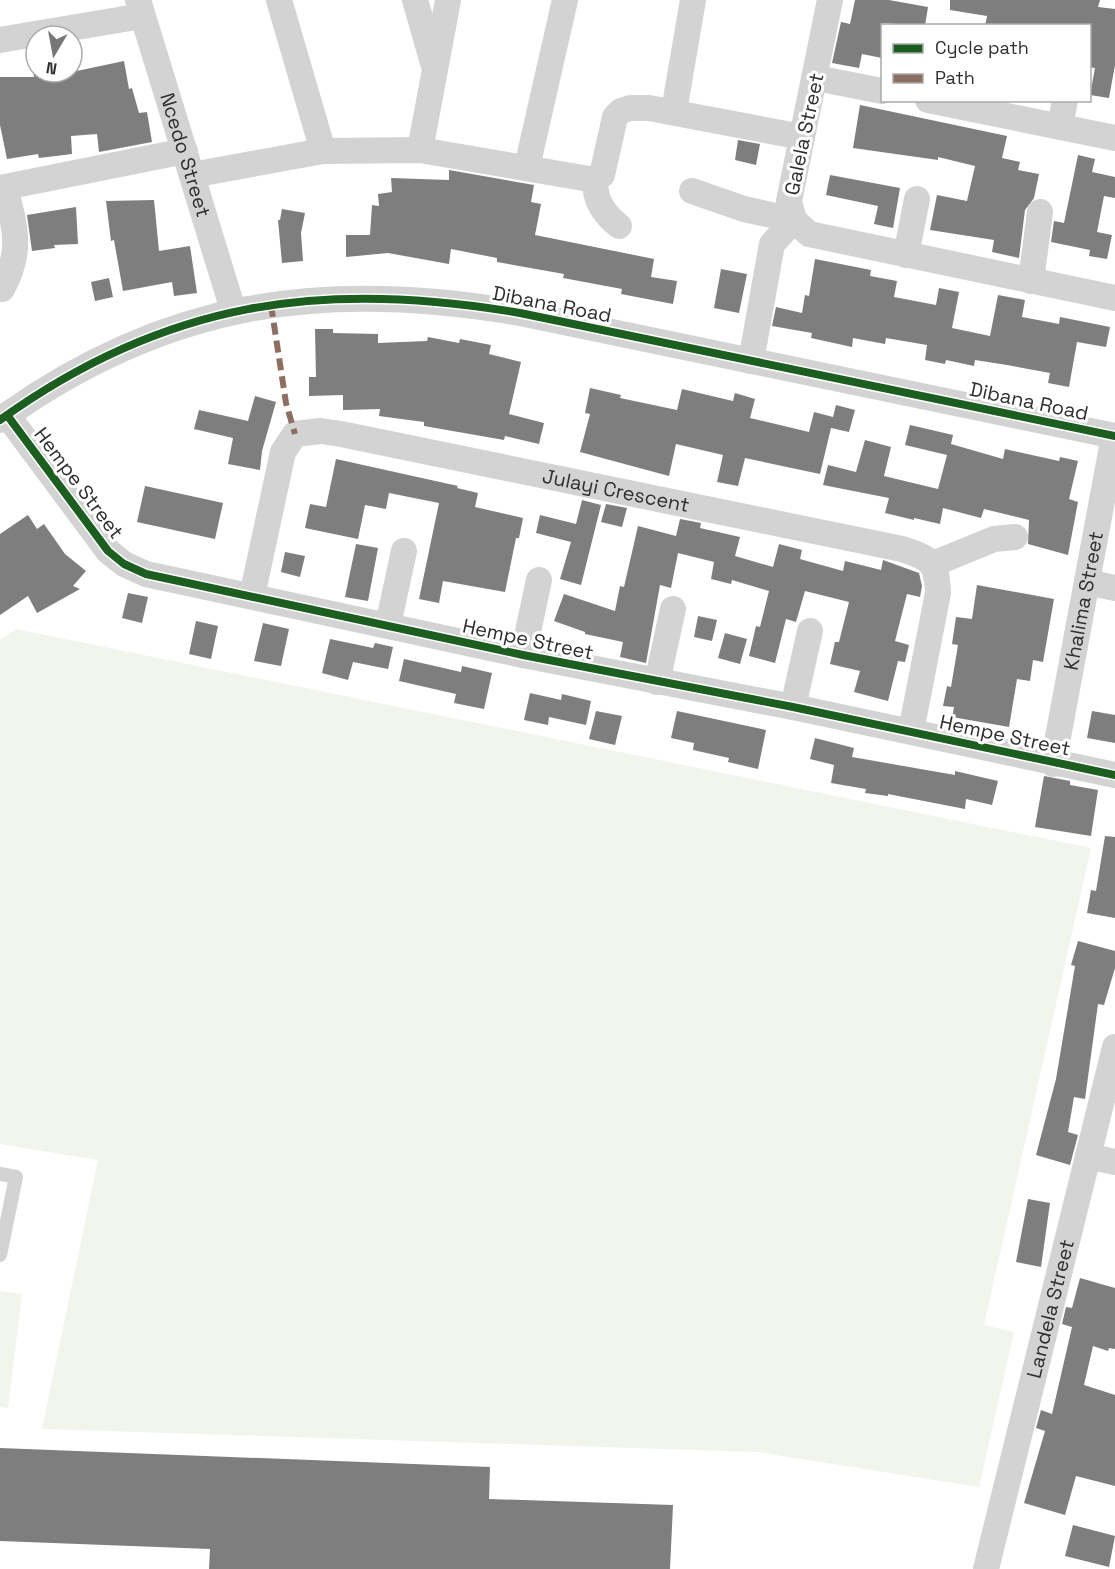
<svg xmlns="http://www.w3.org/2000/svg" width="1115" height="1569" font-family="'Space Grotesk',sans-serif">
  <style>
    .green { fill: #f1f5eb }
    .building { fill: #7e7e7e }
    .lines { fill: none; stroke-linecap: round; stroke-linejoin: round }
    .service { stroke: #d3d3d3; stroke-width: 14 }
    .minor { stroke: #d3d3d3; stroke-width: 26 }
    .quiet { stroke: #8d6e63; stroke-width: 6; stroke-dasharray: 12 6; stroke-linecap: butt }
    .cycleway-casing { stroke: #fff; stroke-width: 11 }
    .cycleway { stroke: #1b5e20; stroke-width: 8 }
    .labels { text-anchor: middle; stroke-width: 6; stroke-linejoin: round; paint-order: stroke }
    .street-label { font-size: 20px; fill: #2e2e2e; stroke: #fff }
  </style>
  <rect width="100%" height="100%" fill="#fff"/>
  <!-- green -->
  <path class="green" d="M 16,629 L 1091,848 L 984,1325 L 1014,1332 L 979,1487 L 758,1452 L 42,1429 L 98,1160 L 0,1144 L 0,640 Z
    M 0,1291 L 22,1294 L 8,1408 L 0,1407 Z"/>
  <!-- building -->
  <path class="building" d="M 855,0 L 889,0 L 928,7 L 925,26 L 882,23 L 882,58 L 862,54 L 859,68 L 832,63 L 841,22 L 850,24 Z
    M 950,0 L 1100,0 L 1098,7 L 1115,9 L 1115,65 L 1109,98 L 1090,95 L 1095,68 L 1089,67 L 1089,26 L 985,26 L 987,16 L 950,10 Z
    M 124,61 L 129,89 L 132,88 L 139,113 L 147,112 L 152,142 L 99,152 L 97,134 L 71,136 L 72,154 L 39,158 L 38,154 L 7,159 L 0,125 L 0,77 L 34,77 L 33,72 L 72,72 Z
    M 860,105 L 1007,136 L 1002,158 L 1020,162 L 1018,170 L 1039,174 L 1034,198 L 1025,210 L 1019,258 L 992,252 L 994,240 L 930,230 L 937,195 L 967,201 L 975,166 L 938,157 L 938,160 L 853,148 Z
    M 738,140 L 760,144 L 756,165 L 735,160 Z
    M 1078,155 L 1095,159 L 1092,172 L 1115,177 L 1115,198 L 1104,196 L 1097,232 L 1112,235 L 1107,259 L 1089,256 L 1090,250 L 1051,242 L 1054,221 L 1064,223 Z
    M 449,170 L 534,185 L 531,202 L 541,204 L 535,235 L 654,259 L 651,277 L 677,281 L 673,304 L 621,294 L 622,289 L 563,278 L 564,274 L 497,262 L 497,258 L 451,249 L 449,264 L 388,253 L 346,257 L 346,235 L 370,235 L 372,205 L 379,206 L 378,194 L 392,192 L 391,178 L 449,180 Z
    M 830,175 L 900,188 L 893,228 L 874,224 L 878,206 L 826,195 Z
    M 154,200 L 159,251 L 190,246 L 197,293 L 174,296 L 172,282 L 123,291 L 114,240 L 111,241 L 106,201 Z
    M 76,207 L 78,244 L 54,245 L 55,248 L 32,251 L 27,215 Z
    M 282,209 L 305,213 L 301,233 L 303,261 L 282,263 L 278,220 L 280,220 Z
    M 815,259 L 871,270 L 870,276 L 897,281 L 894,297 L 936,305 L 939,288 L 959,292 L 952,328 L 990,336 L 998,295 L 1025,300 L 1022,317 L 1059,324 L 1060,317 L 1110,327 L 1106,347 L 1077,342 L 1069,387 L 1048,383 L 1050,373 L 1007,365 L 975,360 L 974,366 L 946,360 L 945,364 L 925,360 L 927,345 L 886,338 L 885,344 L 853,338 L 852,347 L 811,338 L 812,333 L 772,326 L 776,307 L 802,313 L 805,295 L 809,296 Z
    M 721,269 L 747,274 L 739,313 L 714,308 Z
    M 109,278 L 113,297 L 95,301 L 91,282 Z
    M 315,329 L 333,329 L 333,333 L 378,334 L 378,343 L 427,341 L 428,337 L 459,343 L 460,339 L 491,345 L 489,354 L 521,362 L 509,414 L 544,423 L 539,444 L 505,436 L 504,440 L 424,426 L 424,422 L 379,416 L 380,409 L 343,410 L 343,395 L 309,396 L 309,377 L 316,377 Z
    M 590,388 L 621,395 L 620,398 L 677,410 L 682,389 L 733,401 L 735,393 L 755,399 L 750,418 L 809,432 L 814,412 L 833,417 L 836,405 L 855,410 L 849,432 L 831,428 L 820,474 L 745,458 L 738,486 L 717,482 L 723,455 L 676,444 L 669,476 L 580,452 L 590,414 L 585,413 Z
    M 255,396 L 276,402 L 262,451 L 260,470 L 228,464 L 233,438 L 194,429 L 199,410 L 248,421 Z
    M 910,425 L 953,435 L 951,444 L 1003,459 L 1005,449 L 1059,461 L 1060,457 L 1078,461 L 1069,499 L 1078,502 L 1068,555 L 1028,544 L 1029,520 L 984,509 L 981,518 L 943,508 L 940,524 L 914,518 L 914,520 L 885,513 L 889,498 L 823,485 L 828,465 L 856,472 L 865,440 L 891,447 L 884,476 L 938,489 L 947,455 L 905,445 Z
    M 336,459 L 458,486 L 457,488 L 478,493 L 475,507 L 523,518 L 519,538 L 516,538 L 505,592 L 443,581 L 439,603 L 419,599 L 439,503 L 389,493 L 386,509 L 365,505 L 358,539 L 305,528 L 310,504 L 326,507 Z
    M 145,486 L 223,503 L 215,539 L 137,522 Z
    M 582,500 L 601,505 L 581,585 L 560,579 L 571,542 L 536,533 L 540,515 L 576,524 Z
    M 606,504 L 627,508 L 622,527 L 601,522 Z
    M 28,515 L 37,529 L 44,524 L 65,554 L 86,571 L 73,586 L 80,589 L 37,613 L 28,596 L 0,615 L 0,534 Z
    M 680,519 L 701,523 L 700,528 L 740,537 L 735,556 L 773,567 L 779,544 L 802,550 L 800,559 L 843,571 L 845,561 L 881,570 L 883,560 L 919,573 L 922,586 L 920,597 L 907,594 L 895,641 L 909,645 L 905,662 L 898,661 L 888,701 L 854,692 L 860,671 L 830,664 L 835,642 L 839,642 L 849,602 L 805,591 L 796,622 L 786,619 L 775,663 L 749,656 L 756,626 L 760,627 L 769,591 L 732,580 L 731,584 L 711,579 L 714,562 L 678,553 L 671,588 L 660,585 L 646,663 L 620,657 L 623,642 L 585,634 L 585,632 L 554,621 L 564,594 L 615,611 L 620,586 L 624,587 L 638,526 L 676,536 Z
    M 356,544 L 378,548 L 368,601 L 345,597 Z
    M 285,552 L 305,556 L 300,577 L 281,572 Z
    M 977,585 L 1054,599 L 1043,662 L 1033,660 L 1030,681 L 1017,679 L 1009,727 L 952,717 L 954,707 L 943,706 L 947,686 L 951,687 L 958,645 L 952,644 L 956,617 L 972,619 Z
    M 128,593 L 148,597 L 142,623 L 122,618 Z
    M 698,616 L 717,620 L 712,641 L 694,637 Z
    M 196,621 L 218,626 L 211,659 L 189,654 Z
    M 263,623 L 289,629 L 281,666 L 254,661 Z
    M 725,633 L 747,639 L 740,664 L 718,658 Z
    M 330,639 L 373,648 L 375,643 L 393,647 L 388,669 L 353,662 L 348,680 L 322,673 Z
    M 404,659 L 461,672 L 462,666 L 492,673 L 484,709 L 454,703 L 456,694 L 399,681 Z
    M 530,693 L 561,700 L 562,694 L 591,701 L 586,725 L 549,717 L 548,725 L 524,720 Z
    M 596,711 L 622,716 L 615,745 L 589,739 Z
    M 677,711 L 766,730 L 758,769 L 728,762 L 729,758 L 693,750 L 694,743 L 671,738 Z
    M 1092,711 L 1115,715 L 1115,743 L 1087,738 Z
    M 815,738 L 854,748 L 852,757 L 955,775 L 955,771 L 998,781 L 992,805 L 966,799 L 965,809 L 888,794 L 888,796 L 865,793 L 866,789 L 831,783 L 834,765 L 810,759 Z
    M 1044,776 L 1070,781 L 1070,785 L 1098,790 L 1091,836 L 1035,827 Z
    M 1105,836 L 1115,837 L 1115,918 L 1087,913 L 1091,890 L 1096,891 Z
    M 1078,941 L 1115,951 L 1115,968 L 1104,1005 L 1098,1004 L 1085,1099 L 1074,1097 L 1068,1132 L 1078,1135 L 1070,1165 L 1036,1155 L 1056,1079 L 1075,966 L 1071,965 Z
    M 1028,1199 L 1050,1203 L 1041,1267 L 1016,1262 Z
    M 1080,1278 L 1115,1288 L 1115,1349 L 1109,1348 L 1108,1351 L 1093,1346 L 1084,1385 L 1115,1395 L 1115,1486 L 1076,1476 L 1065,1515 L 1024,1503 L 1045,1431 L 1036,1428 L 1041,1410 L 1052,1414 L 1072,1327 L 1062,1324 L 1066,1307 L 1072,1308 Z
    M 0,1448 L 490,1467 L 489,1499 L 673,1505 L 670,1569 L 209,1569 L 210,1549 L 0,1541 Z
    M 1073,1525 L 1115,1536 L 1109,1567 L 1065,1556 Z"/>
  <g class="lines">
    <!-- service -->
    <path class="service" d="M 0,1174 L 16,1177 L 0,1255"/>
    <!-- minor -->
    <g class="minor">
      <path id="s1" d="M 138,0 L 233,310"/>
      <path d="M 279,0 L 323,151"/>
      <path d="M 415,0 L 433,63"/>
      <path d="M 830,0 L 789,201 L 794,220 L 809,234 L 1115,298"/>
      <path d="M 0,40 L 142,16"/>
      <path d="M 816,78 L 882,91"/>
      <path d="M 928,100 L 1115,138"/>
      <path d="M 674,111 L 693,0"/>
      <path d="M 1060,127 L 1065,100"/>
      <path d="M 420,150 L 448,0"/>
      <path d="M 527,167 L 565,0"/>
      <path d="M 192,175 L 323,151 L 420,150 L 595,180 L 602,175 L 615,117 L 621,111 L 630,108 L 649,108 L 802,137"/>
      <path d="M 595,180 C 595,201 603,213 619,226"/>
      <path d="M 0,188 L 185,151"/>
      <path d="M 692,191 L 744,209 L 794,220 L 772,244 L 751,361"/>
      <path d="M 906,255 L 917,199"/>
      <path d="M 1031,281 L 1040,212"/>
      <path d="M 2,289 C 23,251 15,227 5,187"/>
      <path d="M 7,415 L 108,551 L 124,564 L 146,574 L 523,655 L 793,707 L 1115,775"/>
      <path d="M 0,420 C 165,301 323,279 520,313 L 1115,436"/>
      <path d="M 933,564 L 994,539 L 1015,537"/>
      <path d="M 1087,582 L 1115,588"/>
      <path id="s2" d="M 252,596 L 283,452 L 295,434 L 321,431 L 341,434 L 902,549 C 930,558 937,562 938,593 L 911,731"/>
      <path d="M 388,625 L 404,551"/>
      <path d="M 523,655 L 539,580"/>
      <path d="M 657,682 L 673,609"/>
      <path d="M 793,707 L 810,631"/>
      <path id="s3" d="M 1053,764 L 1114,436"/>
      <path d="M 1088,1156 L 1115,1162"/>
      <path id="s4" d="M 986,1569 L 1115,1047"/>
    </g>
    <!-- quiet -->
    <path class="quiet" d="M 271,305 L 286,403 L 295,434"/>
    <!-- cycleway casing -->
    <g class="cycleway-casing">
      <path id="cycleway" d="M 7,415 L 108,551 L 124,564 L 146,574 L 523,655 L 793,707 L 1115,775
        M 0,420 C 165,301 323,279 520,313 L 1115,436"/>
    </g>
    <!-- cycleway -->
    <use href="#cycleway" class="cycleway"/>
  </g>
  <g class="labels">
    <!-- street labels -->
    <g class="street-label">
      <text transform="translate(804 134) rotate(-78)" y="7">Galela Street</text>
      <text dy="7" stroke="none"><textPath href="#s1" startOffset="162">Ncedo Street</textPath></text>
      <text transform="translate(552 304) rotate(11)" y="7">Dibana Road</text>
      <text transform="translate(1029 401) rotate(12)" y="7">Dibana Road</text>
      <text transform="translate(79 483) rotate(53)" y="7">Hempe Street</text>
      <text dy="7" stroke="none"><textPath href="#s2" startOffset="496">Julayi Crescent</textPath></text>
      <text dy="7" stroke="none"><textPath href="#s3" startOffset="166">Khalima Street</textPath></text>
      <text transform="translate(528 639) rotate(12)" y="7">Hempe Street</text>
      <text transform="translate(1005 735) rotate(12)" y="7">Hempe Street</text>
      <text dy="7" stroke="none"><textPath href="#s4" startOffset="268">Landela Street</textPath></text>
    </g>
  </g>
  <!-- legend -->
  <rect x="881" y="24" width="210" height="78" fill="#ffffff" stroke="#ababab" stroke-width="1.5"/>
  <rect x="893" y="44" width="30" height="9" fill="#1b5e20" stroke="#ababab" stroke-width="1.5"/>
  <text x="935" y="54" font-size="18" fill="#2e2e2e">Cycle path</text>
  <rect x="893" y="74" width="30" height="9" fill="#8d6e63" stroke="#ababab" stroke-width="1.5"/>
  <text x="935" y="84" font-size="18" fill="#2e2e2e">Path</text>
  <!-- north arrow -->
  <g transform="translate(54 54) rotate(190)"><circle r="28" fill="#ffffff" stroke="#ababab" stroke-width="1.5"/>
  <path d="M0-4.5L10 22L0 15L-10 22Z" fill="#777777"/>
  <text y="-9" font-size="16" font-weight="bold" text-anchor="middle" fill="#2e2e2e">N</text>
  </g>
</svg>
